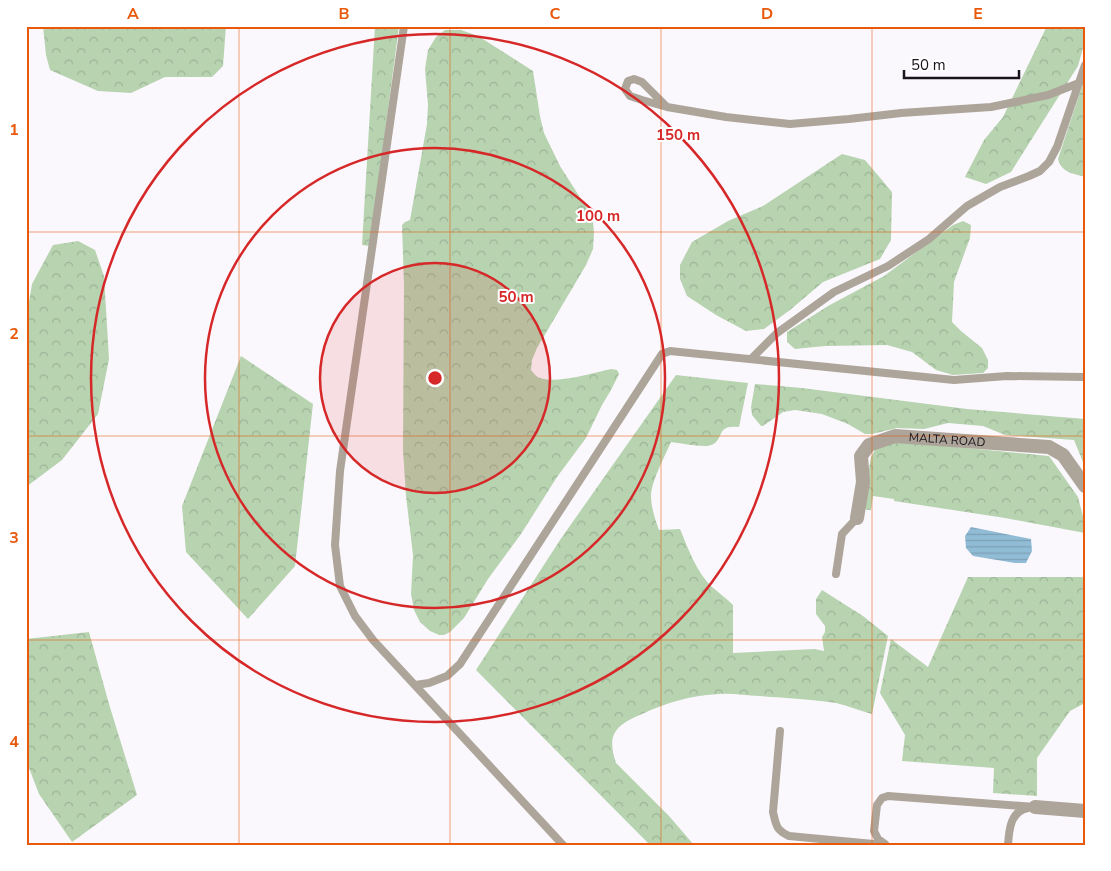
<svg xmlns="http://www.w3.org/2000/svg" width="1111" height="871" font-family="'Nunito Sans',sans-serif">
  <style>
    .forest { fill: url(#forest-crowns) }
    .water { fill: url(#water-rules) }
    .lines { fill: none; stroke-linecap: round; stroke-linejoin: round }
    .service { stroke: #ada59a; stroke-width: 8 }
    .minor { stroke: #ada59a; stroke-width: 14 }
    .grid { fill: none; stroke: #e8590c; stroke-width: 1; stroke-opacity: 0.55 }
    .ring { fill: none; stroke: #d62828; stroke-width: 2.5 }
    .labels { text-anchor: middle; stroke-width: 4; stroke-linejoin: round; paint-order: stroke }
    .street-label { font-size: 12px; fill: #19131c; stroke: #fff }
    .centre { fill: #d62828; stroke: #fff; stroke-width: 2.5 }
    .ring-label { font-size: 15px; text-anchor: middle; font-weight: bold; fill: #d62828; stroke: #fff; stroke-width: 4; stroke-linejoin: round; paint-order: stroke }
    .neatline { fill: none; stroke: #e8590c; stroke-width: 2 }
    .grid-label { font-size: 16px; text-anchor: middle; font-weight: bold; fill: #e8590c }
  </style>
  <defs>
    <pattern id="forest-crowns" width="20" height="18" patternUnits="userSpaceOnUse" patternTransform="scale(1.25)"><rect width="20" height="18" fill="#b7d3b0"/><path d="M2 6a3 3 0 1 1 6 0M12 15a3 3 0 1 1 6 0" fill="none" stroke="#9db497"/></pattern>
    <pattern id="water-rules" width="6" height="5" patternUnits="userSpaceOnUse" patternTransform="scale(1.25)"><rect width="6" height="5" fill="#91bcd5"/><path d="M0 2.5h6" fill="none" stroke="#7ca1b6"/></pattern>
  </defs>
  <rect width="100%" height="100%" fill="#fbf8fd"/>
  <!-- forest -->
  <path class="forest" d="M 43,26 L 226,26 L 223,66 L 212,77 L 165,77 L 131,93 L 98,91 L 50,70 L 46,55 Z
    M 375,26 L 399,26 L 370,246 L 362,245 Z
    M 1047,26 L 1085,26 L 1085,41 L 1078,66 L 1011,172 L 986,184 L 965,177 L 984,140 L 1003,117 Z
    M 445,30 L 461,30 L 478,36 L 533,71 L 540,116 L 544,133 L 560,166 L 590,213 L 593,222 L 594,233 L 593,249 L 586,265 L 537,348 L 532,360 L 531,370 C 534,373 536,377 540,378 C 556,384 593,373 611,369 L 617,370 L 619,374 L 611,390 L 602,405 L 586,438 L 557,477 L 521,534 L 488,579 L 464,618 L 450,632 L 444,635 L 439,635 L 430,631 L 420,622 L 414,610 L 411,594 L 413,555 L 406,496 L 403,450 L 404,285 L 402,225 L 405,222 L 410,220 L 427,124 L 428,105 L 425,69 L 428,50 L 436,37 Z
    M 1085,77 L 1085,177 C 1072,173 1062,173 1058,159 Z
    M 842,154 L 865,160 L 892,192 L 891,240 L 880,259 L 823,282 L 790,310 L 764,329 L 746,331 L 716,315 L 687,296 L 680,279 L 680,265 L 692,242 L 728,221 L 763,206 Z
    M 963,221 L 971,225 L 970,238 L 954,282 L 952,322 L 961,331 L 982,348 L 988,360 L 988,368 L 983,373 L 953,375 L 936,370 L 912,352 L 887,345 L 825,346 L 795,349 L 787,342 L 787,332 L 828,306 L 884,276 L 953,225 Z
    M 78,241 L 95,250 L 104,276 L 109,359 L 98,414 L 62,460 L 26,487 L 26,320 L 32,284 L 53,245 Z
    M 241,356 L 313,404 L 295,566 L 248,619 L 186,552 L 182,506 Z
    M 676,375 L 748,383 L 739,427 C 715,424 725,440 711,445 C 705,448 679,443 671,442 C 665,456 652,480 651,495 C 651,507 655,519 659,530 L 680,529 C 688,548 696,572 712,587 C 719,593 726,598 733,605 L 733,653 L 815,649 L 824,651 L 822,637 L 825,632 L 825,626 L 816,614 L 816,599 L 822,590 L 863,616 L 888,636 L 872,714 C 861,711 848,706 836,703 C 811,699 786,698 760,696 C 747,696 732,693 719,694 C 693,695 665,703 642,714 C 616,725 606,734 616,763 L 669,816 L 694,845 L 650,845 L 476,670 L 560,540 Z
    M 755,384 L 802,388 L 967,409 L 1085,419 L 1085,467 L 1074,440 L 1005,435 L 983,426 L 948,423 L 924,429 L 897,428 L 872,434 L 865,434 L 848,424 L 822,414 L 795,410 L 783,412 L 763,426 L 761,426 L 752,415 L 751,407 Z
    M 906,442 L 1049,456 L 1078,497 L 1085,524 L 1085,533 L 1005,518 L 894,501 L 894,499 L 873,496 L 871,510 L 867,510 L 864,508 L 863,504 L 871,457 L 876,448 L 886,444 Z
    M 968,577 L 1085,577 L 1085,703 L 1070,711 L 1037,758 L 1037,796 L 993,793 L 994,768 L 902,761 L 905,735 L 880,693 L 891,639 L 928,667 Z
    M 89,632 L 109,704 L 137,795 L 72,842 L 39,794 L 26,760 L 26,639 Z"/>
  <!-- water -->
  <path class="water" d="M 971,527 L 1031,539 L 1032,551 L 1026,563 L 1015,563 L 973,556 L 966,548 L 965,536 Z"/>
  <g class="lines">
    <!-- service -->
    <path class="service" d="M 404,26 L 340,471 L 335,545 L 340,586 L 355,616 L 373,640 L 563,845
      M 667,107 L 642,82 L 634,79 L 628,81 L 625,89 L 630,96 L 642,100 L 667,107 L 726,117 L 790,124 L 849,119 L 901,113 L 991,107 L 1048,95 L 1079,83
      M 751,359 L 777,333 L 834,292 L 888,266 L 929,239 L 967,206 L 1000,187 L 1029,176 L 1040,171 L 1049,162 L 1057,147 L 1085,65
      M 836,574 L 842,534 L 857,518
      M 415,685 L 429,683 L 447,676 L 460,664 L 662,354 L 670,351 L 954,380 L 1007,376 L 1085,377
      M 780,731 L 773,812 C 776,825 776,830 789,836 L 884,845
      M 885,844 L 878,839 L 874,831 L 877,805 L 882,798 L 888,796 L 1035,807
      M 1008,845 C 1009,831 1010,811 1028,808"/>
    <!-- minor -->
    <g class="minor">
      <path id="s1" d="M 857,518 L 863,482 L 861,456 L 869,445 L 895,436 L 1049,447 L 1063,455 L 1085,486"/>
      <path d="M 1035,807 L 1085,811"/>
    </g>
  </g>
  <!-- grid -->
  <path class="grid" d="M 239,26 L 239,845M 450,26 L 450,845M 661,26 L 661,845M 872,26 L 872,845M 26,232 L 1085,232M 26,436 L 1085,436M 26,640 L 1085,640"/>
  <!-- distance rings -->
  <circle cx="435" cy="378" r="115" fill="#d62828" fill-opacity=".12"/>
  <g class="ring">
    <circle cx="435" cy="378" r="115"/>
    <circle cx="435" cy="378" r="230"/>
    <circle cx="435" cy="378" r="344"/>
  </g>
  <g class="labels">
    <!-- street labels -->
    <g class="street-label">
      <text dy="4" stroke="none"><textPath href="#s1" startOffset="156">MALTA ROAD</textPath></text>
    </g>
  </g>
  <circle cx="435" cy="378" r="8" class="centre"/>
  <g class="ring-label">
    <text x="678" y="140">150 m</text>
    <text x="598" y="221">100 m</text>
    <text x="516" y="302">50 m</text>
  </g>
  <!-- border -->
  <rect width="1111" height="871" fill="none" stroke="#ffffff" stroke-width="55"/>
  <!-- scale -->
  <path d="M904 70v8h115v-8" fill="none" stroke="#19131c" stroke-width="2.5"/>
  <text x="911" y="70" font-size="15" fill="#19131c" stroke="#ffffff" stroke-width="4" paint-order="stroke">50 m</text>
  <rect x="28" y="28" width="1056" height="816" class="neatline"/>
  <g class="grid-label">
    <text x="133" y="19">A</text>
    <text x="344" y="19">B</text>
    <text x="555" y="19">C</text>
    <text x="767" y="19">D</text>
    <text x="978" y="19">E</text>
    <text x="14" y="135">1</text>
    <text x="14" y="339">2</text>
    <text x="14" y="543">3</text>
    <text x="14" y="747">4</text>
  </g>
</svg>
